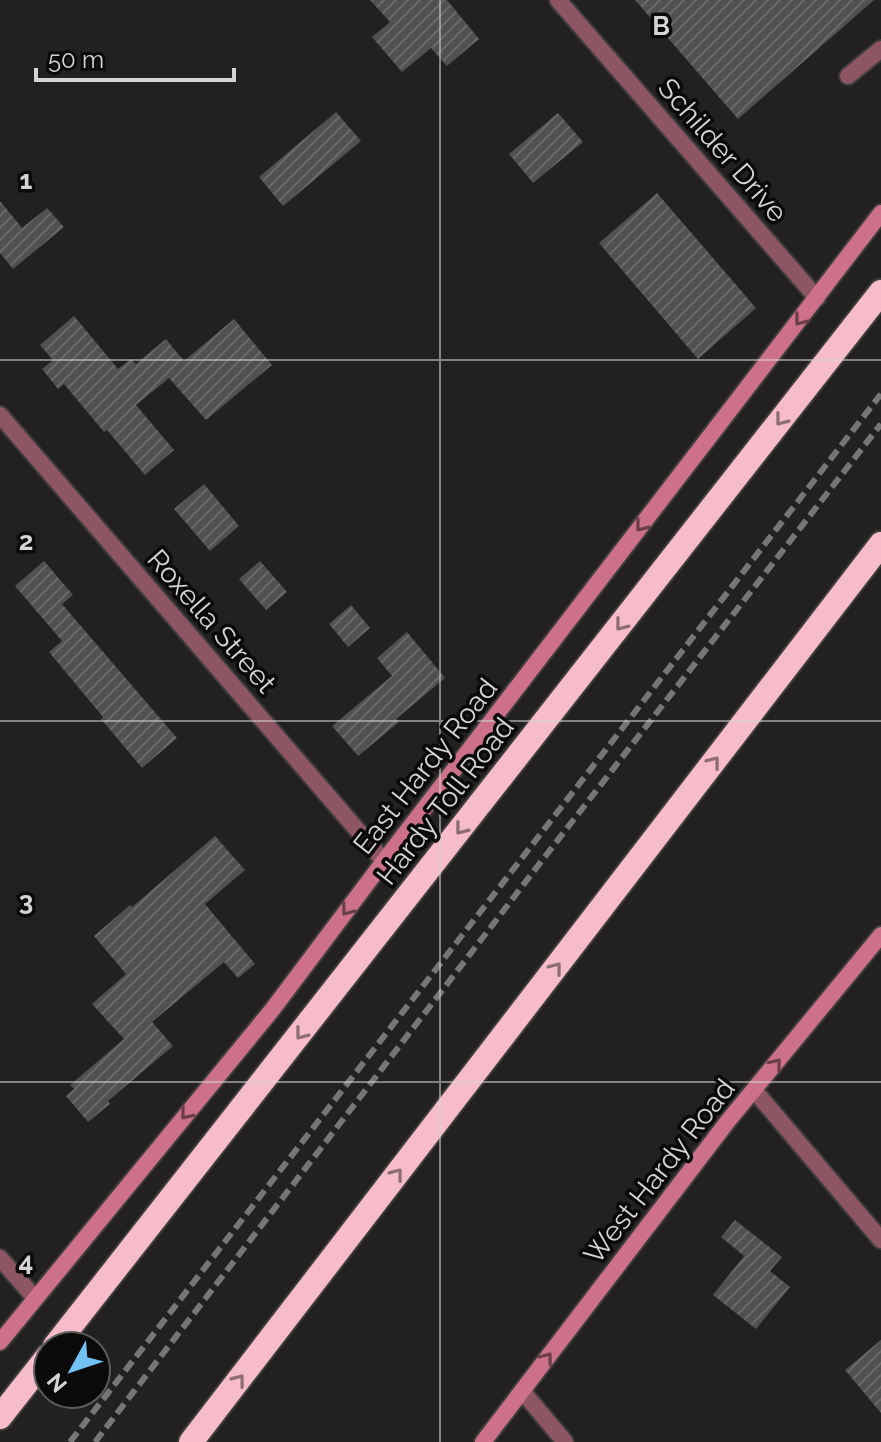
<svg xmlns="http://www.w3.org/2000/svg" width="881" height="1442" font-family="Raleway,sans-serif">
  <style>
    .building { fill: url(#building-hatch) }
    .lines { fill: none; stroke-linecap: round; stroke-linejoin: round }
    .lane-casing { stroke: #3f3d3d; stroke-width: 20 }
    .street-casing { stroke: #3f3d3d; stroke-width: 20 }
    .secondary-casing { stroke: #3f3d3d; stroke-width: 20 }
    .highway-casing { stroke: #3f3d3d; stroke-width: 28 }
    .lane { stroke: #8e5565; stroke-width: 16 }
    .street { stroke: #8e5565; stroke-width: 16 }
    .secondary { stroke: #cd718b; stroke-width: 16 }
    .highway { stroke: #f7bcca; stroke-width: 24 }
    .rail { stroke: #777575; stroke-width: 6; stroke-dasharray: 12 6; stroke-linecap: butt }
    .oneway { stroke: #6c3e4a }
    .oneway2 { stroke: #8d6c74 }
    .grid { fill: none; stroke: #d5d3d3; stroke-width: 2; stroke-opacity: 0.55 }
    .labels { text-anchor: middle; stroke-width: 7; stroke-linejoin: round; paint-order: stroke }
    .street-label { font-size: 28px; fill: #d5d3d3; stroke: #0b0a0a }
    .grid-label { font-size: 26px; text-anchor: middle; font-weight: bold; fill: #d5d3d3; stroke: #0b0a0a; stroke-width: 7; stroke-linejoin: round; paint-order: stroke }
  </style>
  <defs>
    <pattern id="building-hatch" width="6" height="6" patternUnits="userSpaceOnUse" patternTransform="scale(2)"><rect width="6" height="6" fill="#535050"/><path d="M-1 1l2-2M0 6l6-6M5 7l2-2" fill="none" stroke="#6b6868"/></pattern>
  </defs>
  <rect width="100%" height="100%" fill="#232020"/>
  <!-- building -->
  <path class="building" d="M 370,0 L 447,0 L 479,39 L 447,66 L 431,48 L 402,72 L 372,37 L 390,22 Z
    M 635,0 L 874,0 L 738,119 Z
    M 336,112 L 361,141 L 283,206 L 259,177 Z
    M 558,113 L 583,142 L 533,183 L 509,154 Z
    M 657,193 L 756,308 L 698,359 L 599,243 Z
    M 0,201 L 22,228 L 47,208 L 64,227 L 13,269 L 0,253 Z
    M 74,316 L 118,369 L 131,359 L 136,364 L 166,339 L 184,361 L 234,319 L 272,365 L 206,420 L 169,378 L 136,405 L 174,450 L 145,475 L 107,430 L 104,432 L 64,384 L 58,389 L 42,369 L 53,360 L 40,345 Z
    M 204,484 L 239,526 L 210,551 L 174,509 Z
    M 44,561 L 73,595 L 62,604 L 177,738 L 142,768 L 101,719 L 103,717 L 49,652 L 62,641 L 15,586 Z
    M 260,561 L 287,592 L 266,610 L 239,579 Z
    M 351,605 L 370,628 L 348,647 L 329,624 Z
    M 407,632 L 445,678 L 396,719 L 399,722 L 358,756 L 332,726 L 392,676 L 377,658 Z
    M 215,836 L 245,870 L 205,904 L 255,964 L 238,978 L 224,962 L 152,1022 L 173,1046 L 108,1101 L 110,1104 L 88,1122 L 66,1096 L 74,1089 L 70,1085 L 124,1039 L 92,1004 L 126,974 L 94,936 L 130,905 L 132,907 Z
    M 735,1220 L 782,1257 L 770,1271 L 790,1287 L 756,1329 L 713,1295 L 744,1256 L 721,1237 Z
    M 881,1340 L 881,1413 L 845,1370 Z"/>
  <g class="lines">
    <!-- lane casing -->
    <g class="lane-casing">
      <path id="lane" d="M 848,76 L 881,49"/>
    </g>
    <!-- street casing -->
    <g class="street-casing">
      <path id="street" d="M 558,0 L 817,298
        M 0,415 L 384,861
        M 754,1090 L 881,1240
        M 0,1258 L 35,1298
        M 522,1391 L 565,1442"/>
    </g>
    <!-- secondary casing -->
    <g class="secondary-casing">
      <path id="secondary" d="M 0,1342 L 272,1010 L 384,861 L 881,213
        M 483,1442 L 728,1121 L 881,935"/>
    </g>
    <!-- highway casing -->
    <g class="highway-casing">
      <path id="highway" d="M 55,1346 L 881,292
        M 0,1417 L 48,1356
        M 191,1442 L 881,544"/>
    </g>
    <!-- lane -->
    <use href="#lane" class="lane"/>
    <!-- street -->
    <use href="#street" class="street"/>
    <!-- secondary -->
    <use href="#secondary" class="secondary"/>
    <!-- highway -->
    <use href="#highway" class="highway"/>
    <!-- rail -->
    <path class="rail" d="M 70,1442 L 881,394
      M 95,1442 L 547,854 L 881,424"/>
  </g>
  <!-- one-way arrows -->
  <defs><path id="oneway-chevron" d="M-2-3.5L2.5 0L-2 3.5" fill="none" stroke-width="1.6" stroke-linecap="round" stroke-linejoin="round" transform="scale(2)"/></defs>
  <g class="oneway">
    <use href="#oneway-chevron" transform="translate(800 320) rotate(128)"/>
    <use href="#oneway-chevron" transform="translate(641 526) rotate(128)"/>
    <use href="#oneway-chevron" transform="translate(347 910) rotate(127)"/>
    <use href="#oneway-chevron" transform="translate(776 1064) rotate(-51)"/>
    <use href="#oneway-chevron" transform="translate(186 1114) rotate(130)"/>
    <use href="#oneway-chevron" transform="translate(547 1358) rotate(-53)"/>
  </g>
  <g class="oneway2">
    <use href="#oneway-chevron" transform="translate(781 420) rotate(128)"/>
    <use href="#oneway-chevron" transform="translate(621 625) rotate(128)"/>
    <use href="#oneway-chevron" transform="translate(714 762) rotate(-52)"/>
    <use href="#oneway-chevron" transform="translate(461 829) rotate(128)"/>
    <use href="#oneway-chevron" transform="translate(556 968) rotate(-52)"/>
    <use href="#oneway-chevron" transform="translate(301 1034) rotate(128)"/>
    <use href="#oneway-chevron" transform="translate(397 1174) rotate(-52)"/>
    <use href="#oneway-chevron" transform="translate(239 1380) rotate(-52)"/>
  </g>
  <!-- grid -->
  <path class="grid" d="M 440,0 L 440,1442M 0,360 L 881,360M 0,721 L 881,721M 0,1082 L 881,1082"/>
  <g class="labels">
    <!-- street labels -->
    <g class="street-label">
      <text transform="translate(723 150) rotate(49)" y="10">Schilder Drive</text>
      <text transform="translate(212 621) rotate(49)" y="10">Roxella Street</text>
      <text transform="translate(425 766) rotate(-52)" y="10">East Hardy Road</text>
      <text transform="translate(445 801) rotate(-52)" y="10">Hardy Toll Road</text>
      <text transform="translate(659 1171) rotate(-52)" y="10">West Hardy Road</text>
    </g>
  </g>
  <g class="grid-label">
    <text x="661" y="35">B</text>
    <text x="26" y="189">1</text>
    <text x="26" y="550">2</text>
    <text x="26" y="910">3</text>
    <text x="26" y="1271">4</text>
  </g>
  <!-- north arrow -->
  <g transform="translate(72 1370) rotate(230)"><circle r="38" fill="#0b0a0a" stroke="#5c5a5a" stroke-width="2"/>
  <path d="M0-6L14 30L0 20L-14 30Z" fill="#71c1f5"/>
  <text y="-12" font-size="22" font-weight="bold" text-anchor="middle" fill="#d5d3d3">N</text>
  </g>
  <!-- scale -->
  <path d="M36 68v12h198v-12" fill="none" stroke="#d5d3d3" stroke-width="4"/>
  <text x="48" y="68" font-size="24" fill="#d5d3d3" stroke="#0b0a0a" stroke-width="6" paint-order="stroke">50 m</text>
</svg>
